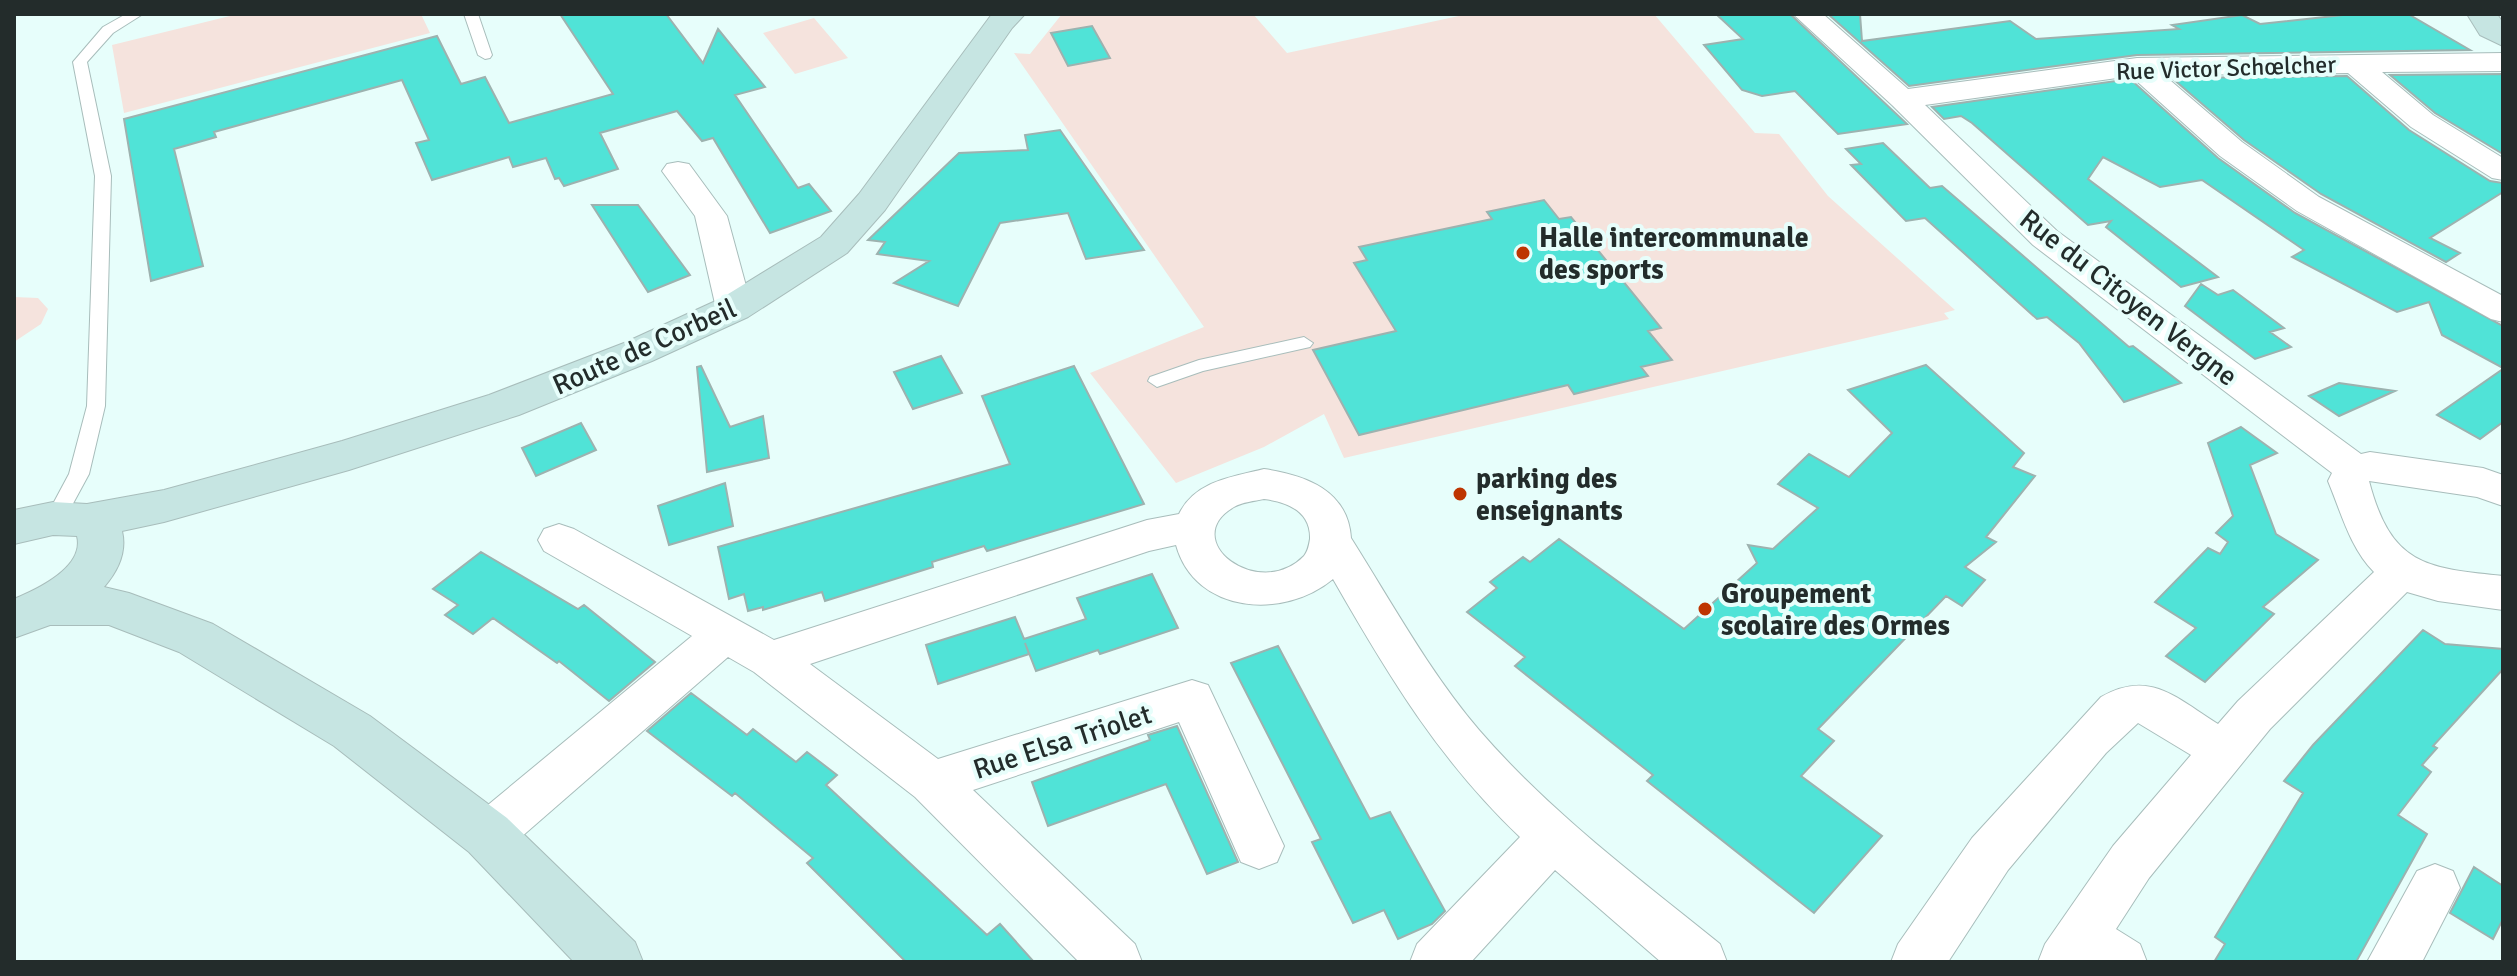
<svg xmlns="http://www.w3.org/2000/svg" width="2517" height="976" font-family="Signika,sans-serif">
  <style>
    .green { fill: #f5e3dd }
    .building { fill: #50e3d7; stroke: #9db2af; stroke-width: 2 }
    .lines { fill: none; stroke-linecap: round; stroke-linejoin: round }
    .lane-casing { stroke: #a8bdbb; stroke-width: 2 }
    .street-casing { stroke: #a8bdbb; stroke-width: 2 }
    .secondary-casing { stroke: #a8bdbb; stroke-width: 2 }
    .lane { fill: #fff; fill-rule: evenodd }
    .street { fill: #fff; fill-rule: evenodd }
    .secondary { fill: #c6e5e2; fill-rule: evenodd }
    .poi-dot { fill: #be3501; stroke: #e7fefb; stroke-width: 3 }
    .labels { text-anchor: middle; stroke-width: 8; stroke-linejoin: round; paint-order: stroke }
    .far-street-label { font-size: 24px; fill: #232c2b; stroke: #e7fefb }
    .poi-label { font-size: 28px; font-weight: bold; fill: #232c2b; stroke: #e7fefb; text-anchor: start }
    .street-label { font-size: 28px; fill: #232c2b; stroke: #e7fefb }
  </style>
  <rect width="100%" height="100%" fill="#e7fefb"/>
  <!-- green -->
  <path class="green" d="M 238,14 L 421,14 L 430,33 L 124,113 L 112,45 Z
    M 1062,14 L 1253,14 L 1287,53 L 1468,14 L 1654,14 L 1755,133 L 1779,134 L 1828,196 L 1955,310 L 1944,313 L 1949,319 L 1344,458 L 1324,414 L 1264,447 L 1176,483 L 1090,373 L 1204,327 L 1014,53 L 1030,54 Z
    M 814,18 L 848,58 L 795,74 L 763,33 Z
    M 14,297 L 38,298 L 48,309 L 41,324 L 14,342 Z"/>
  <!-- building -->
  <path class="building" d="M 560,14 L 666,14 L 703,63 L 718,29 L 765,87 L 735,95 L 798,188 L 809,184 L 831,211 L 770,233 L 713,138 L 702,141 L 677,111 L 600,133 L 618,169 L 564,186 L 559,178 L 555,179 L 546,158 L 513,167 L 509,157 L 432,180 L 416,143 L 429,140 L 402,80 L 214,132 L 216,137 L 174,149 L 203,266 L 151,281 L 124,119 L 437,36 L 461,84 L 485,77 L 509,123 L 613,94 Z
    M 1716,14 L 1790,14 L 1907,124 L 1838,134 L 1795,91 L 1762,96 L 1742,90 L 1704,45 L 1743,39 Z
    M 1828,14 L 1860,14 L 1862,41 L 2010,21 L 2036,39 L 2179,29 L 2172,25 L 2242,15 L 2260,24 L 2352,14 L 2408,14 L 2470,50 L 2137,55 L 1909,86 Z
    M 1092,26 L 1110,58 L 1068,66 L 1051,33 Z
    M 2503,74 L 2503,154 L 2435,113 L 2390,75 Z
    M 2347,76 L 2409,130 L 2490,181 L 2503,183 L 2503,192 L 2430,238 L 2460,253 L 2446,262 L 2321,194 L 2244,140 L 2172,78 Z
    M 2130,79 L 2218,158 L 2295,213 L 2503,326 L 2503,368 L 2442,335 L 2429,302 L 2397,312 L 2292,257 L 2304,250 L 2202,180 L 2160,187 L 2103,157 L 2088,179 L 2218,277 L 2181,287 L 2106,227 L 2111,221 L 2088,225 L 1972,123 L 1961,116 L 1944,119 L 1932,107 Z
    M 1060,130 L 1144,250 L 1086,259 L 1068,213 L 1000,223 L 958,306 L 894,283 L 929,261 L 877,254 L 885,242 L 868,240 L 959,153 L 1028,150 L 1025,135 Z
    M 1883,143 L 1930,188 L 1942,186 L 2129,347 L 2133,346 L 2181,383 L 2124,402 L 2079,343 L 2047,317 L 2037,319 L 1925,218 L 1906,221 L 1851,165 L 1861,164 L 1846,149 Z
    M 1544,200 L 1559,219 L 1571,217 L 1661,328 L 1648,331 L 1672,360 L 1641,367 L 1648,376 L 1574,394 L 1568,385 L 1359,435 L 1313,350 L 1396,331 L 1354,263 L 1367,260 L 1359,247 L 1492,219 L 1487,212 Z
    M 592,205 L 638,205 L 690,275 L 648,292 Z
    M 2201,284 L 2218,295 L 2233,290 L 2284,328 L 2270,332 L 2291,347 L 2255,359 L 2185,306 Z
    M 941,356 L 962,393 L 913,409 L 894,372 Z
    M 1926,365 L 2024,453 L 2013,467 L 2035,476 L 1986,537 L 1996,542 L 1965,567 L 1985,580 L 1962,606 L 1946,596 L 1818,729 L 1834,741 L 1801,776 L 1882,836 L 1814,913 L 1647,781 L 1653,775 L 1515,666 L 1525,657 L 1467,612 L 1497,588 L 1490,582 L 1523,557 L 1530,562 L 1559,539 L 1684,629 L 1757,563 L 1748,545 L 1773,549 L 1818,508 L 1778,484 L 1809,454 L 1849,477 L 1892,433 L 1848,390 Z
    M 701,366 L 730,427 L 763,416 L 769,458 L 707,472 L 697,367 Z
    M 1074,366 L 1144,504 L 987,551 L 984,546 L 932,562 L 933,567 L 825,601 L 822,592 L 763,610 L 763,607 L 748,611 L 744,594 L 729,599 L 718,547 L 1010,464 L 982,396 Z
    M 2503,369 L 2503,422 L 2480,439 L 2437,415 Z
    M 2339,383 L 2395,391 L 2339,416 L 2309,396 Z
    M 581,423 L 596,450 L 536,476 L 522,448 Z
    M 2241,427 L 2277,453 L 2250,465 L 2276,534 L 2318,560 L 2263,607 L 2274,614 L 2205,682 L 2166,656 L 2196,628 L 2155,602 L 2208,548 L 2220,554 L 2228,542 L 2216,533 L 2233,516 L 2208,443 Z
    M 725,483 L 733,526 L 669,545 L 658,506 Z
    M 481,552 L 578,609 L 584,605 L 655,662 L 609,701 L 559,661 L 557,663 L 493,618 L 473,634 L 445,615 L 458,605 L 433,589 Z
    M 1152,574 L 1178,628 L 1100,654 L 1098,650 L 1036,671 L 1025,643 L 1029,654 L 938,684 L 926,645 L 1015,617 L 1024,639 L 1086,619 L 1077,598 Z
    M 2423,630 L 2445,644 L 2503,649 L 2503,669 L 2433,746 L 2437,748 L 2422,765 L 2431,772 L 2398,815 L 2427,834 L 2356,962 L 2214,962 L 2225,944 L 2215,937 L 2303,793 L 2284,781 L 2313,745 Z
    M 1278,646 L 1370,819 L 1390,812 L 1445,911 L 1432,924 L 1398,939 L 1384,910 L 1353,923 L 1312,842 L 1321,839 L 1231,663 Z
    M 691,693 L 747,735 L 753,729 L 796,762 L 807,752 L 837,775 L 826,785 L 987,935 L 1000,924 L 1034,962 L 906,962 L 807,863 L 813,858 L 735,793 L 732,796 L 647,731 Z
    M 1177,726 L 1238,862 L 1207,874 L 1166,784 L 1048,826 L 1032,782 L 1150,740 L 1148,735 Z
    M 2474,867 L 2503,886 L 2503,919 L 2493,939 L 2450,913 Z"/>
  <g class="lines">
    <!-- lane casing -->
    <g class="lane-casing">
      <path id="lane" d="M 126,14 L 143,14 L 113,33 L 87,62 L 111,176 L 105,406 L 89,474 L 63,522 L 49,522 L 46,517 L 69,474 L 87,406 L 95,176 L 73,62 L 103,27 Z
        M 464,14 L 478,14 L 492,55 L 490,58 L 485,59 L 478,55 Z
        M 1304,337 L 1313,343 L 1310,347 L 1203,371 L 1157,387 L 1148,381 L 1150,377 L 1199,360 Z"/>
    </g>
    <!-- street casing -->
    <g class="street-casing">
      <path id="street" d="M 1793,14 L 1823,14 L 1908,89 L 2137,58 L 2503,53 L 2503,71 L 2382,72 L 2433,115 L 2503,158 L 2503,180 L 2492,178 L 2411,127 L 2348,73 L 2164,75 L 2242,142 L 2319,197 L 2503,296 L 2503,322 L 2491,319 L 2297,211 L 2220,156 L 2131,76 L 1925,105 L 2057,231 L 2361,454 L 2370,452 L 2483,468 L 2503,475 L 2503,506 L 2477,497 L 2369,481 C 2391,565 2425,568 2503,576 L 2503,610 L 2438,601 L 2407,592 L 2270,729 L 2149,878 L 2116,929 L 2140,944 L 2147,962 L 2038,962 L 2045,944 L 2113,846 L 2191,755 L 2138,723 L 2106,753 L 2008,870 L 1948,962 L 1891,962 L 1898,944 L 1972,838 L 2101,697 C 2150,669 2176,698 2218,724 L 2238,701 L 2374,572 C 2350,548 2341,512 2328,481 L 2332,473 L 2033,245 L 1892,105 Z
        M 678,162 L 689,164 L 727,216 L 752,308 L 746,316 L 734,319 L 722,316 L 716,308 L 695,216 L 662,171 L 667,164 Z
        M 1264,469 C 1305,475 1348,490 1351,538 C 1392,603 1429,671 1479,730 C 1549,811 1637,877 1720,944 L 1727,962 L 1661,962 L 1555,870 L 1471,962 L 1410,962 L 1417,944 L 1520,837 C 1439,760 1388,675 1333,579 C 1284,620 1195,614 1176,545 L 1149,551 L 810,664 L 938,759 L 1192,680 L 1208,685 L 1284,846 L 1277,862 L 1259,869 L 1241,862 L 1179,722 L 973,790 L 1135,944 L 1142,962 L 1079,962 L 915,797 L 754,672 L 728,657 L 505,851 L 488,857 L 471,851 L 463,835 L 471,819 L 692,636 L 544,551 L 538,540 L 544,529 L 559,524 L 574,529 L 774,640 L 1147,520 L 1179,514 C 1195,481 1232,477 1264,469 ZM 1264,499 C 1287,502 1311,511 1310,539 C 1309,545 1308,551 1304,556 C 1259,602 1177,540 1234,507 C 1242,502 1255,501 1264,499 Z
        M 2435,864 L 2453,871 L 2460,888 L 2422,962 L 2367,962 L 2417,871 Z"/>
    </g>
    <!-- secondary casing -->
    <g class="secondary-casing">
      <path id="secondary" d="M 992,14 L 1025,14 L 1012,28 L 885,210 L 847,253 L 748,317 L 652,361 L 519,415 L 349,470 L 164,522 L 122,531 C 127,552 118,571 104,587 L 129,593 L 213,624 L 370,716 L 507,818 L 635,942 L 643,962 L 574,962 L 469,852 L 334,746 L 179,652 L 109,625 L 50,625 L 14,638 L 14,599 C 38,589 85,567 77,536 L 53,535 L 14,544 L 14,510 L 53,502 L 87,504 L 164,490 L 342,441 L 489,395 L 624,343 L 720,299 L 821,237 L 859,194 Z
        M 2467,14 L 2497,14 L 2503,23 L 2503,46 L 2480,35 Z"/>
    </g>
    <!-- lane -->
    <use href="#lane" class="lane"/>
    <!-- street -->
    <use href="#street" class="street"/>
    <!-- secondary -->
    <use href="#secondary" class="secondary"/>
  </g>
  <!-- markers -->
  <g class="poi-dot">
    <circle cx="1523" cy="253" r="8"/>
    <circle cx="1460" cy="494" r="8"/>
    <circle cx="1705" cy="609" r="8"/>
  </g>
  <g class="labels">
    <!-- far-street labels -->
    <g class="far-street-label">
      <text transform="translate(2226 68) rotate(-2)" y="8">Rue Victor Schœlcher</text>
    </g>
    <!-- poi labels -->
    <g class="poi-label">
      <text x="1539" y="247">Halle intercommunale<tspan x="1539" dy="32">des sports</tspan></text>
      <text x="1476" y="488">parking des<tspan x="1476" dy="32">enseignants</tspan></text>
      <text x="1721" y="603">Groupement<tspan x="1721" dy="32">scolaire des Ormes</tspan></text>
    </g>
    <!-- street labels -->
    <g class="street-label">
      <text transform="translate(2129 297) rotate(38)" y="10">Rue du Citoyen Vergne</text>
      <text transform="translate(644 346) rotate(-24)" y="10">Route de Corbeil</text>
      <text transform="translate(1062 741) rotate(-18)" y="10">Rue Elsa Triolet</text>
    </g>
  </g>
  <!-- border -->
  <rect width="2517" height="976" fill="none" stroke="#232c2b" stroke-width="32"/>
</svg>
